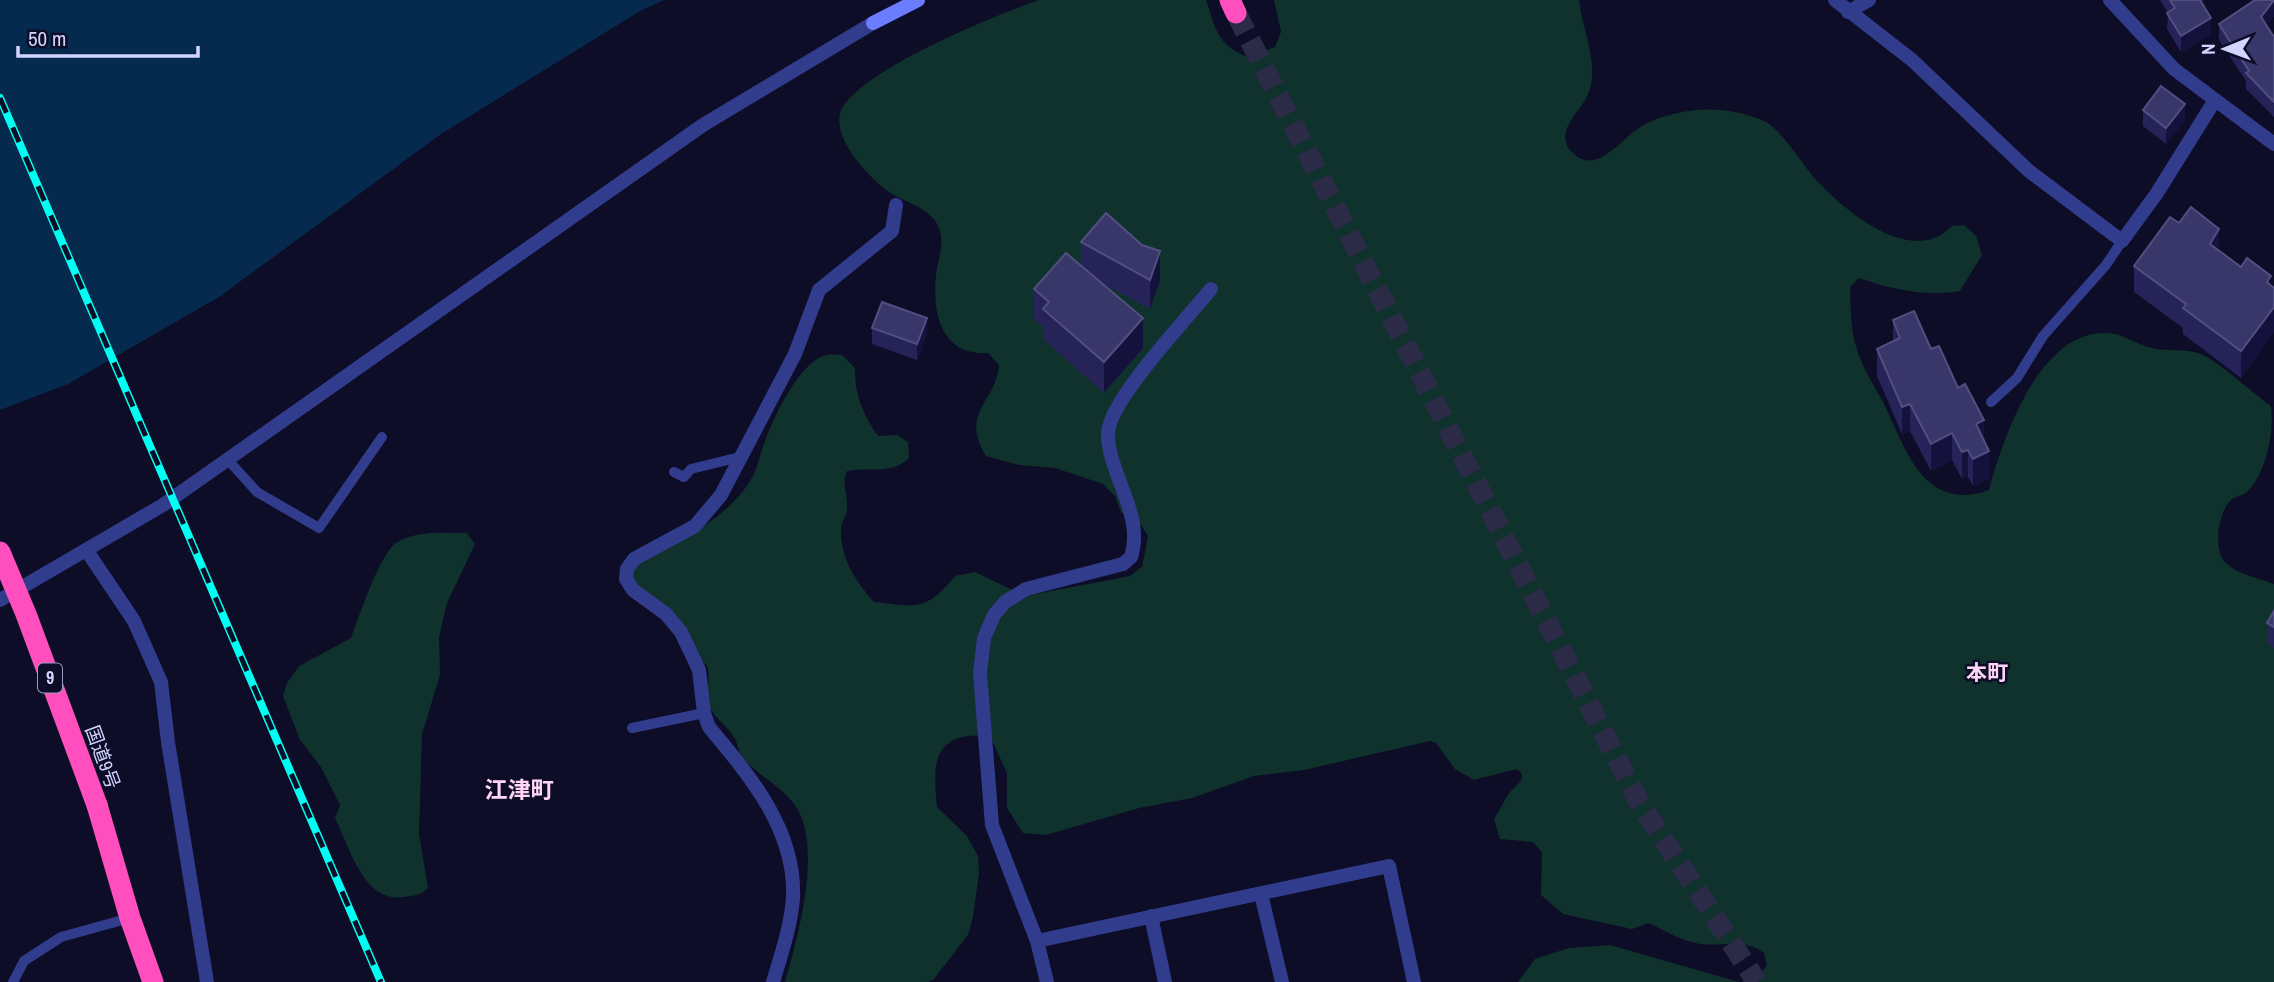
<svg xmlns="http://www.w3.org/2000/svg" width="2274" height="982" font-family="'Archivo Narrow','Noto Sans JP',sans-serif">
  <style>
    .green { fill: #0f322c }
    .water { fill: #062a4d }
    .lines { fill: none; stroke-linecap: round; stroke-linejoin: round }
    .highway-tunnel { stroke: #2b2b48; stroke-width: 21; stroke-dasharray: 21 10; stroke-linecap: butt }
    .lane { stroke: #323c8c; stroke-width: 10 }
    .street { stroke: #323c8c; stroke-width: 14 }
    .secondary { stroke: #6a7dff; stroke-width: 14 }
    .highway { stroke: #ff4ebd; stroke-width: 21 }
    .rail-casing { stroke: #00fef2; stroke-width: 8 }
    .rail { stroke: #0d0d28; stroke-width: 5; stroke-dasharray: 16; stroke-linecap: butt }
    .highway-bridge { stroke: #ff4ebd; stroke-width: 21 }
    .wall { fill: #262358 }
    .shaded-wall { fill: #14123d }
    .building { fill: #39366a; stroke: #514f81; stroke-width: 2 }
    .labels { text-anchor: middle; stroke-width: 5; stroke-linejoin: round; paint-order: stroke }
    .shield { fill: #0d0d28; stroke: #9899be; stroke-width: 2 }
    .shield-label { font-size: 18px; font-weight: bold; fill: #d3d5ff }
    .street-label { font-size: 19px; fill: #d3d5ff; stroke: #0d0d28 }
    .neighbourhood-label { font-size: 21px; font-weight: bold; fill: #ffd5f6; stroke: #0d0d28 }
    .quarter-label { font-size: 23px; font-weight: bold; fill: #ffd5f6; stroke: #0d0d28 }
  </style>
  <rect width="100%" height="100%" fill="#0d0d28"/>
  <!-- green -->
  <path class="green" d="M 1039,0 L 1206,0 C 1216,30 1217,45 1248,57 L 1275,47 L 1281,32 L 1274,0 L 1579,0 C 1582,29 1600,65 1588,94 C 1582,111 1550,133 1574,154 C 1596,174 1619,142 1636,130 C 1645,123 1660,117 1670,115 C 1701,106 1734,108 1764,121 C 1781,128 1805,169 1820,184 C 1849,214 1913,267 1952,226 L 1964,225 L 1976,236 L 1982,255 L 1960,291 C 1926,297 1891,289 1859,278 L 1850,287 C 1851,306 1850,328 1856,346 C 1861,366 1874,385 1884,404 C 1906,450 1924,513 1989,490 C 2003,438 2039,332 2105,333 C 2121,333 2130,341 2145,346 C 2162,353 2186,347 2203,355 C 2223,365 2251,392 2271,406 C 2274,432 2267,471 2248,491 C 2244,496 2234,496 2230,501 C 2218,514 2213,549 2225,562 C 2236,574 2259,578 2274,584 L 2274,982 L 1741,982 L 1758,977 L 1767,965 L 1764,953 C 1744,938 1724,947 1700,944 C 1682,941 1665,931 1649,923 L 1632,929 L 1563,914 L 1541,895 L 1542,852 L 1533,842 L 1500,839 L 1494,819 L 1509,793 L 1521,781 L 1522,774 L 1517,769 L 1474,780 L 1455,769 L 1436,743 L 1430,741 L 1304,770 L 1254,776 L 1192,798 L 1139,808 L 1046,835 L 1023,833 L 1007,808 L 1007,773 L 990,736 C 934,731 932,760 937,807 L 967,836 L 978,856 L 979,873 L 973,917 L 968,935 L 933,980 L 927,982 L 785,982 C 798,937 824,844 794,804 C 780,785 757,775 742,757 C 738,752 738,743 734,737 C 728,727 716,719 710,708 C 703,695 712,680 707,666 L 633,582 L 633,565 C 674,544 724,522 750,481 C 758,470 760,453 765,441 C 774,417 799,362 826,355 C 831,354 838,355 842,355 L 855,368 C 855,395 862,413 878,436 L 897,435 L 908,442 L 909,458 C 890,476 871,466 847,471 C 841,484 848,495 847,508 C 847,516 841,522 841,529 C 840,558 856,582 874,602 C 917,607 927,611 955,576 L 975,572 L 1025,596 L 1130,576 L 1142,567 L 1148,536 L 1141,525 L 1121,512 L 1115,496 L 1103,484 L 1055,468 L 1019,465 L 986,456 C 959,412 996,403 999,365 L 988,353 C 942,356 932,315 936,275 C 938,259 945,245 939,228 C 932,207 901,202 885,189 C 866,174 834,139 840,114 C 851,73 998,14 1039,0 Z
    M 467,533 L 475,544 L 447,603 L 439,637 L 440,675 L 422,734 L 419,834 L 428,888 C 420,895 415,896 404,897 C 363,903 350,847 335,818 L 340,805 L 321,767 L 300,740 L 283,696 L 287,683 L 299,666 L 351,638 C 359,617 379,555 396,543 C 415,530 445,533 467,533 Z
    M 1610,945 L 1739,982 L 1518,982 L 1535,959 L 1569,948 Z"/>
  <!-- water -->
  <path class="water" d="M 0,0 L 664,0 L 640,11 L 441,134 L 219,297 L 68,384 L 0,410 Z"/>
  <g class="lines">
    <!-- highway-tunnel -->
    <path class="highway-tunnel" d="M 1236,13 L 1639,802 L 1757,982"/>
    <!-- lane -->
    <path class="lane" d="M 1991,402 L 2017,378 L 2043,336 L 2106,265 L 2122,241
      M 228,460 L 257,492 L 319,528 L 382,437
      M 674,472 L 684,477 L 691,469 L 744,456
      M 632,728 L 704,713
      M 13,982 L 24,961 L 61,937 L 130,918"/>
    <!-- street -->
    <path class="street" d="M 1835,0 L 1912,60 L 2029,171 L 2122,241 L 2157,193 L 2215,100
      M 2110,0 L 2174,69 L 2274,144
      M 1848,12 L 1869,0
      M 87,551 L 134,621 L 161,682 L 168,742 L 207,982
      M 0,600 L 163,505 L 703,125 L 873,23
      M 1261,894 L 1282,982
      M 1151,916 L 1165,982
      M 1037,941 L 1389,866 L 1414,982
      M 773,982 C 781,955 791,926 793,898 C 796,830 750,776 709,727 L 704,713 L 699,670 L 681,632 L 666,614 L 633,590 L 626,579 L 627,569 L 634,559 L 695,526 L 721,495 L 795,354 L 819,290 L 892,231 L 896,205
      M 1047,982 L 1037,941 L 992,825 L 980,673 L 984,638 L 994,615 L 1005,602 L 1026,589 L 1123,564 L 1131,557 C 1145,514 1107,473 1108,432 C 1110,400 1188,317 1211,289"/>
    <!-- secondary -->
    <path class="secondary" d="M 873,23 L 918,0"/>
    <!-- highway -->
    <path class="highway" d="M 1230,0 L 1236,13
      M 97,805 L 130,918 L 153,982"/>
    <!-- rail casing -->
    <g class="rail-casing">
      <path id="rail" d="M 0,98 L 381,982"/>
    </g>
    <!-- rail -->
    <use href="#rail" class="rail"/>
    <!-- highway-bridge -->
    <path class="highway-bridge" d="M 0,552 L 26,614 L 97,805"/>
  </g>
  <!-- wall -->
  <path class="wall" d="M 2160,0 L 2204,0 L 2201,2 L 2211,34 L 2181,52 L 2167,29 L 2168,13 Z
    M 2274,0 L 2274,16 L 2266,26 L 2274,37 L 2274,117 L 2246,89 L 2246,81 L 2219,40 L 2219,24 Z
    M 2143,110 L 2185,120 L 2166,144 L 2143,126 Z
    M 1081,242 L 1160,280 L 1150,309 L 1100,282 L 1143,348 L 1104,393 L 1043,339 L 1043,327 L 1034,319 L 1034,289 L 1081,265 Z
    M 2219,251 L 2241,267 L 2241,378 L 2183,334 L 2183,328 L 2134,292 L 2134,266 Z
    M 1893,320 L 1931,349 L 1958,388 L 1984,439 L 1989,478 L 1973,486 L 1968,477 L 1962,479 L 1952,460 L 1931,471 L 1910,431 L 1902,434 L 1877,376 L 1877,349 L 1893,342 Z
    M 872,328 L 927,334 L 917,360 L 872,344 Z
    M 2274,611 L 2274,648 L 2267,644 L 2267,623 Z"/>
  <!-- shaded-wall -->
  <path class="shaded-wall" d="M 2274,0 L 2274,16 L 2261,33 L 2261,17 Z
    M 2211,18 L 2211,34 L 2181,52 L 2181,36 Z
    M 2185,104 L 2185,120 L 2166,144 L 2166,128 Z
    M 2219,229 L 2219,256 L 2210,244 Z
    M 1160,251 L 1160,280 L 1150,309 L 1150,280 Z
    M 2274,307 L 2274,333 L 2241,378 L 2241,351 Z
    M 927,318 L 927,334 L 917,360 L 917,344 Z
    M 1143,318 L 1143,348 L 1104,393 L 1104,362 Z
    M 1910,404 L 1910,431 L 1902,434 L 1902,407 Z
    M 1984,420 L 1984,448 L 1976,424 Z
    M 1952,433 L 1952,460 L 1931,471 L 1931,444 Z
    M 1968,450 L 1968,477 L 1962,479 L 1962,452 Z
    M 1989,451 L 1989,478 L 1973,486 L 1973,459 Z"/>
  <!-- building -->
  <path class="building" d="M 2170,0 L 2200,0 L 2211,18 L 2181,36 L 2167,13 L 2175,8 Z
    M 2255,0 L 2274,0 L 2261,17 L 2274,37 L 2274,102 L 2246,73 L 2249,71 L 2219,24 Z
    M 2161,86 L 2185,104 L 2166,128 L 2143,110 Z
    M 2191,207 L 2219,229 L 2210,244 L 2241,267 L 2247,258 L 2271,276 L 2267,282 L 2274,288 L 2274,307 L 2241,351 L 2183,308 L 2186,304 L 2134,266 L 2170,217 L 2179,223 Z
    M 1106,213 L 1142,245 L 1160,251 L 1150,280 L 1081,242 Z
    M 1066,253 L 1143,318 L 1104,362 L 1043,309 L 1049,302 L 1034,289 Z
    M 882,302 L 927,318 L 917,344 L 872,328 Z
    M 1914,311 L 1931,349 L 1939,346 L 1958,388 L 1965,384 L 1984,420 L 1976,424 L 1989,451 L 1973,459 L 1968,450 L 1962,452 L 1952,433 L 1931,444 L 1910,404 L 1902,407 L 1877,349 L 1900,338 L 1893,320 Z
    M 2274,611 L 2274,627 L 2267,623 Z"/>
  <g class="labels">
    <!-- shield labels -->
    <rect class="shield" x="38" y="663.5" width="24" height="29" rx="5"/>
    <g class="shield-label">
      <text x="50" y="684">9</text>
    </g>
    <!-- street labels -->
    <g class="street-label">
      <text transform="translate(103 757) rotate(70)" y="7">国道9号</text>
    </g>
    <!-- neighbourhood labels -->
    <g class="neighbourhood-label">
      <text x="1987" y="680">本町</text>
    </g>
    <!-- quarter labels -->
    <g class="quarter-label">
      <text x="519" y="798">江津町</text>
    </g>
  </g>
  <!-- north arrow -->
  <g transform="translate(2225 49) rotate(269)" stroke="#0d0d28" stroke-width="5" paint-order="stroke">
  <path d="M0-5L12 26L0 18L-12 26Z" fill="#d3d5ff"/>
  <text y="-10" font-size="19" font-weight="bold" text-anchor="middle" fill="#d3d5ff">N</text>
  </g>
  <!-- scale -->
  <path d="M18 46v10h180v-10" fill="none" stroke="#d3d5ff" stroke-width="3.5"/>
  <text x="28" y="46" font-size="21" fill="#d3d5ff" stroke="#0d0d28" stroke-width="5" paint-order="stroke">50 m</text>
</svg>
